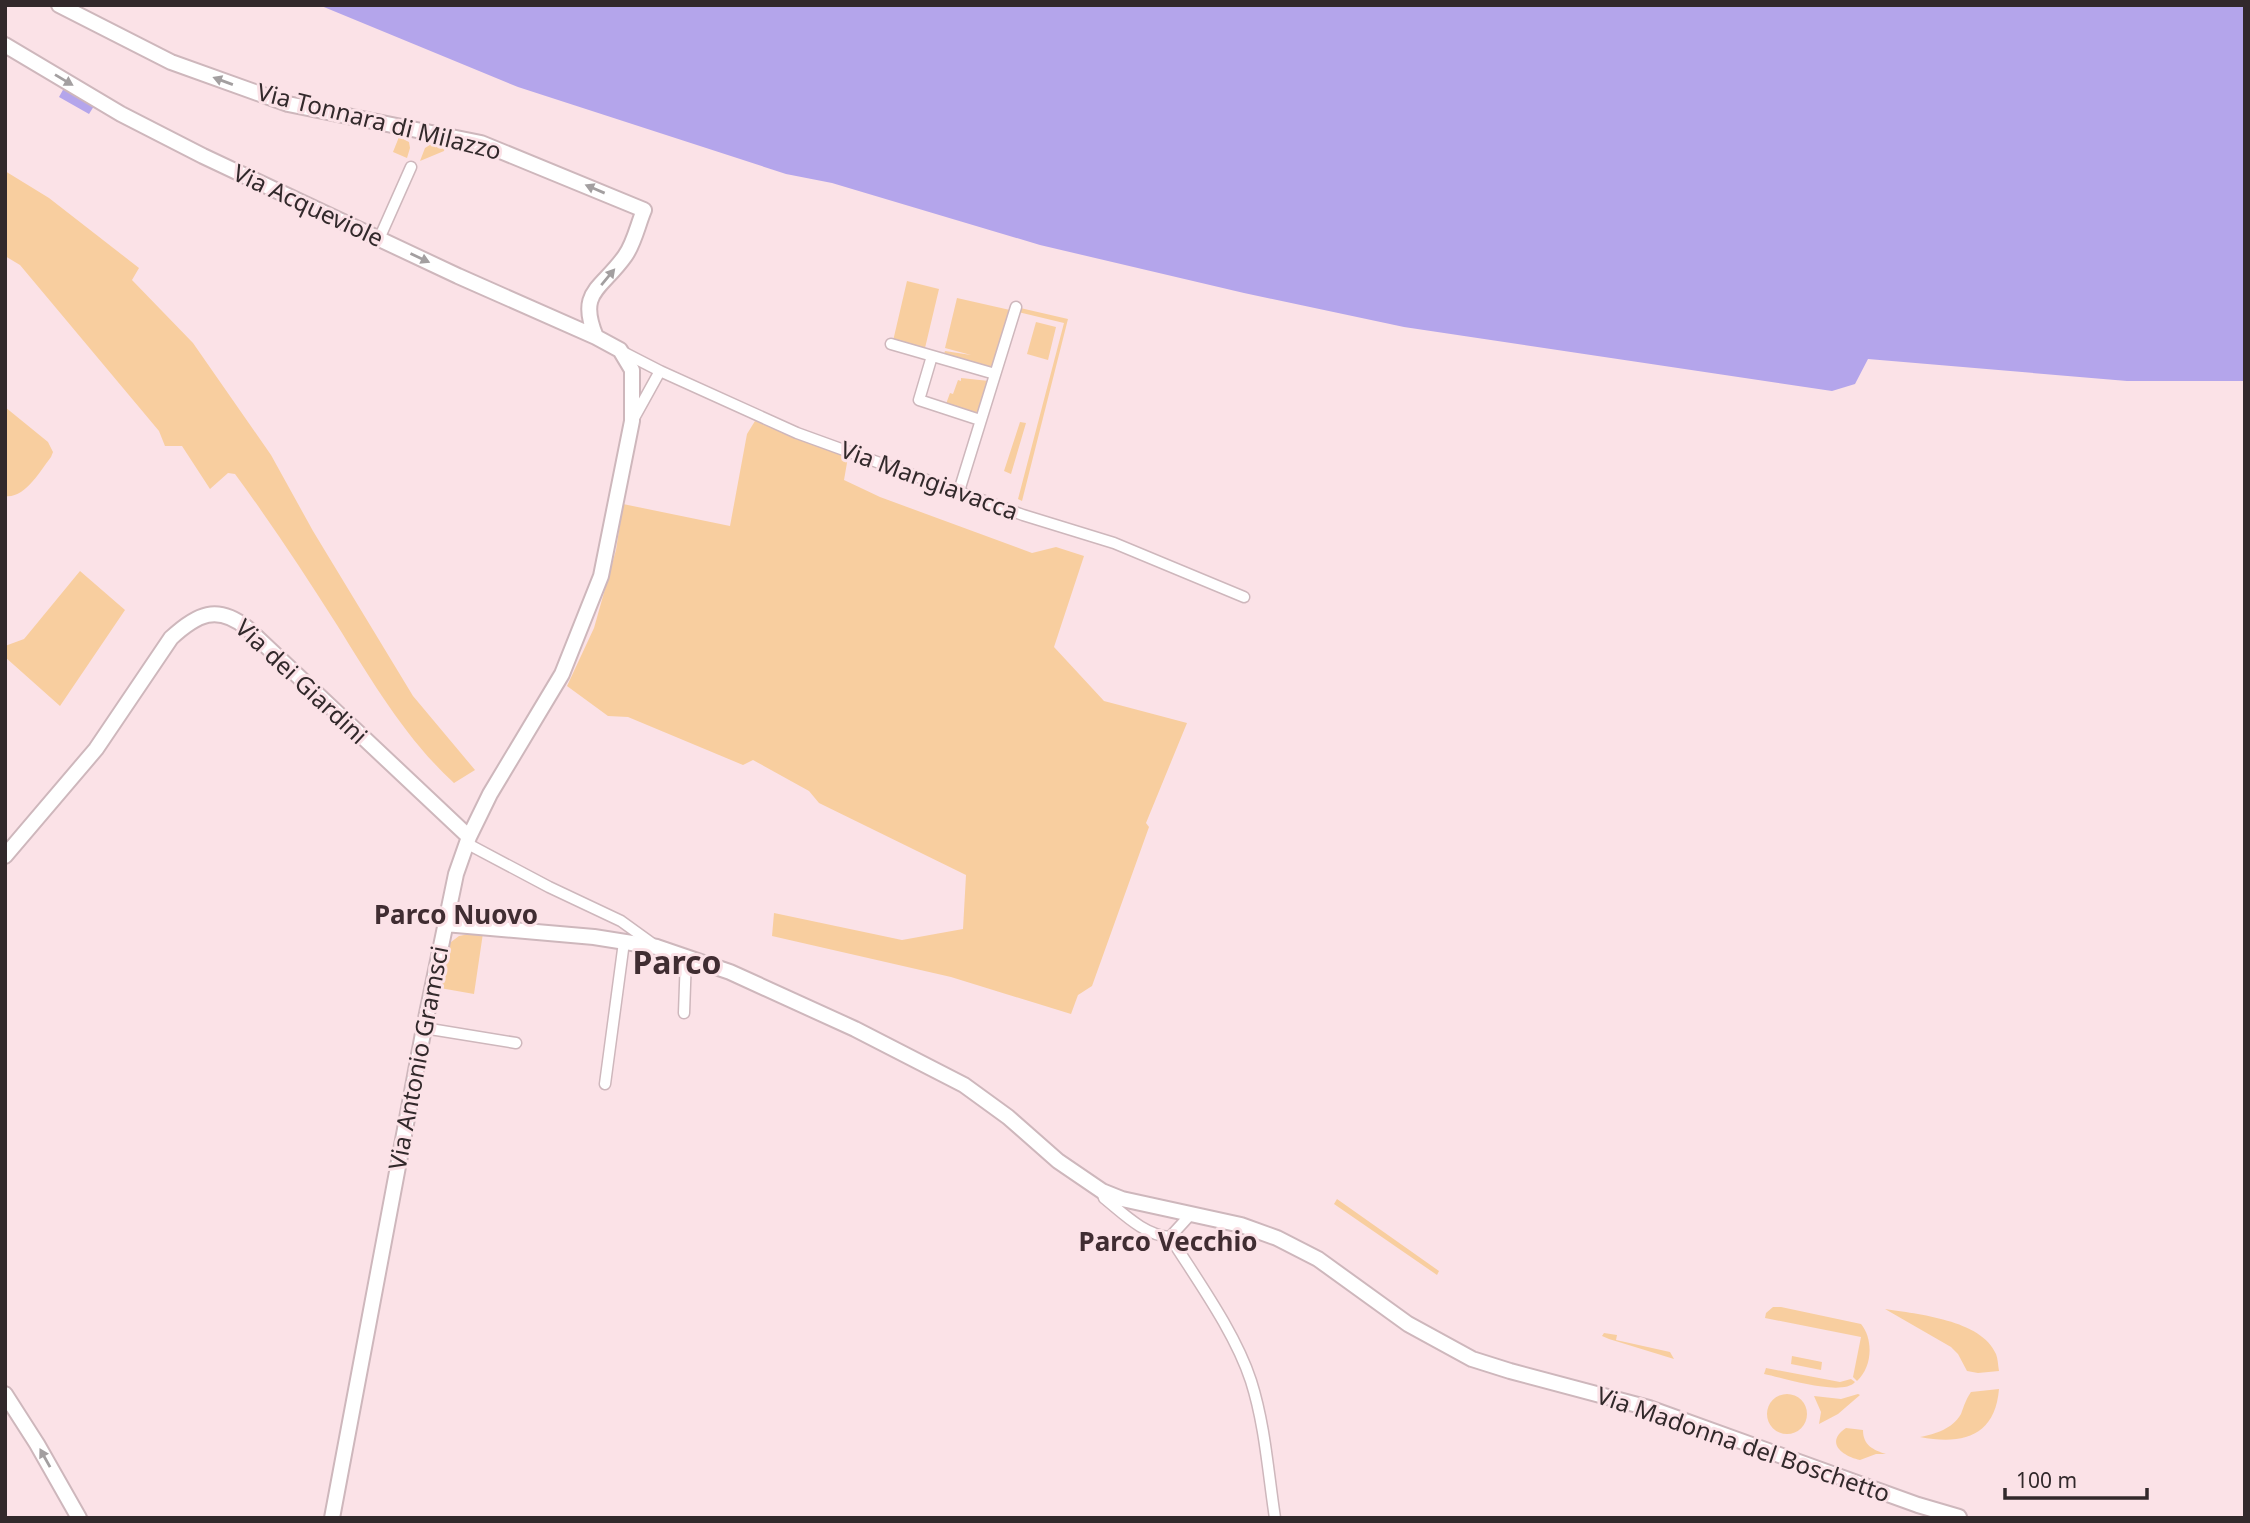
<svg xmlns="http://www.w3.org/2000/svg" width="2250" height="1523" font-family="'Noto Sans',sans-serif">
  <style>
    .green { fill: #f8ce9f }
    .water { fill: #b4a5eb }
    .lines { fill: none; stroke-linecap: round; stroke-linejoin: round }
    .street-casing { stroke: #ceb7bc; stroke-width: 13 }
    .secondary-casing { stroke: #ceb7bc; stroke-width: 18 }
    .street { stroke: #fff; stroke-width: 10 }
    .secondary { stroke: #fff; stroke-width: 14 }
    .oneway { fill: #a39fa0 }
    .labels { text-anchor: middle; stroke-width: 6; stroke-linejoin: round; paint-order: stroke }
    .street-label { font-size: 24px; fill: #32292b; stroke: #fbe2e7 }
    .neighbourhood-label { font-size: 26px; font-weight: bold; fill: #402d32; stroke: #fbe2e7 }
    .district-label { font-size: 32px; font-weight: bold; fill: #402d32; stroke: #fbe2e7 }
  </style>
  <rect width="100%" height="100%" fill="#fbe2e7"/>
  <!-- green -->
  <path class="green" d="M 399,137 L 409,142 L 410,148 L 407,158 L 393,152 Z
    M 433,143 L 445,146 L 444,151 L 420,161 L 425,148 Z
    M 5,171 L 49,198 L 139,268 L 132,280 L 193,343 L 271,455 L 313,531 L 413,696 L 475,770 L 454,783 C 405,738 372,681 337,625 C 304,573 271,523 235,474 L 228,473 L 210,489 L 182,446 L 165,446 L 159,431 L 20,265 L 5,256 Z
    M 907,281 L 939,289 L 925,348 L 893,341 Z
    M 957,298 L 1010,310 L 993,370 L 943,357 L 945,351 L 971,355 L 945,348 Z
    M 1016,307 L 1068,319 L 1022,501 L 1018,499 L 1064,323 L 1014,311 Z
    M 1036,322 L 1056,327 L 1048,360 L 1027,354 Z
    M 961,378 L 989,381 L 979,415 L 946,404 L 950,393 L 953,394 L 958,380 L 961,381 Z
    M 5,407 L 48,442 L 53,452 L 51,457 C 40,471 25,499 5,496 Z
    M 755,421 L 848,457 L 844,480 L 880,497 L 1032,553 L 1056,547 L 1084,556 L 1054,647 L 1104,701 L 1187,723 L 1146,823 L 1149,827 L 1092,986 L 1078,995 L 1071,1014 L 951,977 L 772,936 L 774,913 L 902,940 L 963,929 L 966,875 L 819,803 L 809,791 L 753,760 L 743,765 L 628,717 L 608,716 L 567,686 L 594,628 L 616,550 L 623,504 L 730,526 L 747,434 Z
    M 1020,422 L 1026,423 L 1011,474 L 1004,471 Z
    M 80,571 L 125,610 L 60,706 L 5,657 L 5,646 L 24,639 L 29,633 Z
    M 474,933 L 483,933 L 474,994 L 440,988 L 447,945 L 459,936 Z
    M 1337,1199 L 1439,1271 L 1437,1275 L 1334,1204 Z
    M 1773,1307 L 1781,1307 L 1861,1324 C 1874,1340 1872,1367 1857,1381 L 1853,1377 L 1861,1337 L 1765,1318 L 1766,1313 Z
    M 1885,1309 C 1917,1314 1982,1320 1996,1354 C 1998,1359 1998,1366 1999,1371 L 1978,1373 L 1967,1371 L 1958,1354 L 1951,1347 Z
    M 1604,1333 L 1617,1335 L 1616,1340 L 1670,1352 L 1674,1359 L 1609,1339 L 1602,1336 Z
    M 1792,1356 L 1822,1362 L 1821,1370 L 1791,1364 Z
    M 1766,1368 L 1840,1382 L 1851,1379 L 1855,1382 C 1842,1397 1784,1378 1764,1374 Z
    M 1999,1389 C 1995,1437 1962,1445 1920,1437 C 1936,1434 1952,1429 1961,1414 C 1964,1406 1966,1399 1971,1392 Z
    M 1858,1394 L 1860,1395 L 1838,1414 L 1819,1424 L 1821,1412 L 1814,1396 L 1841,1399 Z
    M1767 1414a20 20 0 1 1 40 0a20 20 0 1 1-40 0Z
    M 1846,1428 L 1863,1430 C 1863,1445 1873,1450 1886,1454 L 1876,1454 L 1860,1460 C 1843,1456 1824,1443 1846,1428 Z"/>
  <!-- water -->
  <path class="water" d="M 319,5 L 2245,5 L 2245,381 L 2127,381 L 1868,359 L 1855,384 L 1832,391 L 1404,327 L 1244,293 L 1040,245 L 832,183 L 786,174 L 518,87 Z
    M 64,88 L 94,106 L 89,114 L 59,97 Z"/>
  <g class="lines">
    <!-- street casing -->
    <g class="street-casing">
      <path id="street" d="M 379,239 L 411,167
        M 891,344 L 995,374
        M 621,351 L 660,371 L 797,433 L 1023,515 L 1114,543 L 1244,597
        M 932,356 L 919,400 L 980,420
        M 634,418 L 660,371
        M 959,491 L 1016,307
        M 466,843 L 549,887 L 621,921 L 657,947
        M 684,1013 L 686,957
        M 424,1028 L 516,1043
        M 605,1084 L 624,942
        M 1102,1191 L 1104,1198 C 1124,1214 1144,1235 1170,1237 C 1197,1280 1235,1332 1251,1381 C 1265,1425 1268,1472 1275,1518
        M 1170,1237 L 1191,1214"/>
    </g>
    <!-- secondary casing -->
    <g class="secondary-casing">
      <path id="secondary" d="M 59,5 L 171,62 L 288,104 L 481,143 L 644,210 C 638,224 634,244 625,256 C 601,290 577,291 596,337
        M 5,45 L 121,114 L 203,156 L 458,276 L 596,337 L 620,350 L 632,370 L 632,421 L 601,576 L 562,674 L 490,794 L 469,837 L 456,874 L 424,1028 L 332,1518
        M 5,856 L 96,749 L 171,638 C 197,614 217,604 247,628 L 469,837
        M 445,924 L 594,937 L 657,947 L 730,972 L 855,1029 L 964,1085 L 1008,1117 L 1058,1161 L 1102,1191 L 1122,1199 L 1241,1225 L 1277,1238 L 1318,1259 L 1408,1324 L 1472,1359 L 1510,1371 L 1649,1408 L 1918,1505 L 1959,1517
        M 5,1394 L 37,1444 L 79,1518"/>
    </g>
    <!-- street -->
    <use href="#street" class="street"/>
    <!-- secondary -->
    <use href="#secondary" class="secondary"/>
  </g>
  <!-- one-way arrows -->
  <defs><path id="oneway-solid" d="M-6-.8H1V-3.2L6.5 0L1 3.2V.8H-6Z" transform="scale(1.75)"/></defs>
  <g class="oneway">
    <use href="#oneway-solid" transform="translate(64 80) rotate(31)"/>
    <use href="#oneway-solid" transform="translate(223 81) rotate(-160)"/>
    <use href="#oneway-solid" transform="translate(595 189) rotate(-157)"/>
    <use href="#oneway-solid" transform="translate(420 258) rotate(25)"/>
    <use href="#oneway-solid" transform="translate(608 277) rotate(-50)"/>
    <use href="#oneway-solid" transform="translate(45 1458) rotate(-119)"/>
  </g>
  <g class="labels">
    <!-- street labels -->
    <g class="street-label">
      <text transform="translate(379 122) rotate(14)" y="8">Via Tonnara di Milazzo</text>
      <text transform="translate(308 206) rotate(25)" y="8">Via Acqueviole</text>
      <text transform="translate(929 481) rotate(20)" y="8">Via Mangiavacca</text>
      <text transform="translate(301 682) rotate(43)" y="8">Via dei Giardini</text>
      <text transform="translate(419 1058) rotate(-79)" y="8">Via Antonio Gramsci</text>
      <text transform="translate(1743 1445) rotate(19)" y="8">Via Madonna del Boschetto</text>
    </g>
    <!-- neighbourhood labels -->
    <g class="neighbourhood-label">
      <text x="456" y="924">Parco Nuovo</text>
      <text x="1168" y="1251">Parco Vecchio</text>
    </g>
    <!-- district labels -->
    <g class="district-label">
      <text x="677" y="974">Parco</text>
    </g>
  </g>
  <!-- border -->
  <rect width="2250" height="1523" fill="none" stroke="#32292b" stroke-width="14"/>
  <!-- scale -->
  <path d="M2005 1488v10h142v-10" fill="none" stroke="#32292b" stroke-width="3.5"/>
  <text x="2016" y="1488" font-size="21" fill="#32292b" stroke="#fbe2e7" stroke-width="5" paint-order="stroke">100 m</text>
</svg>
